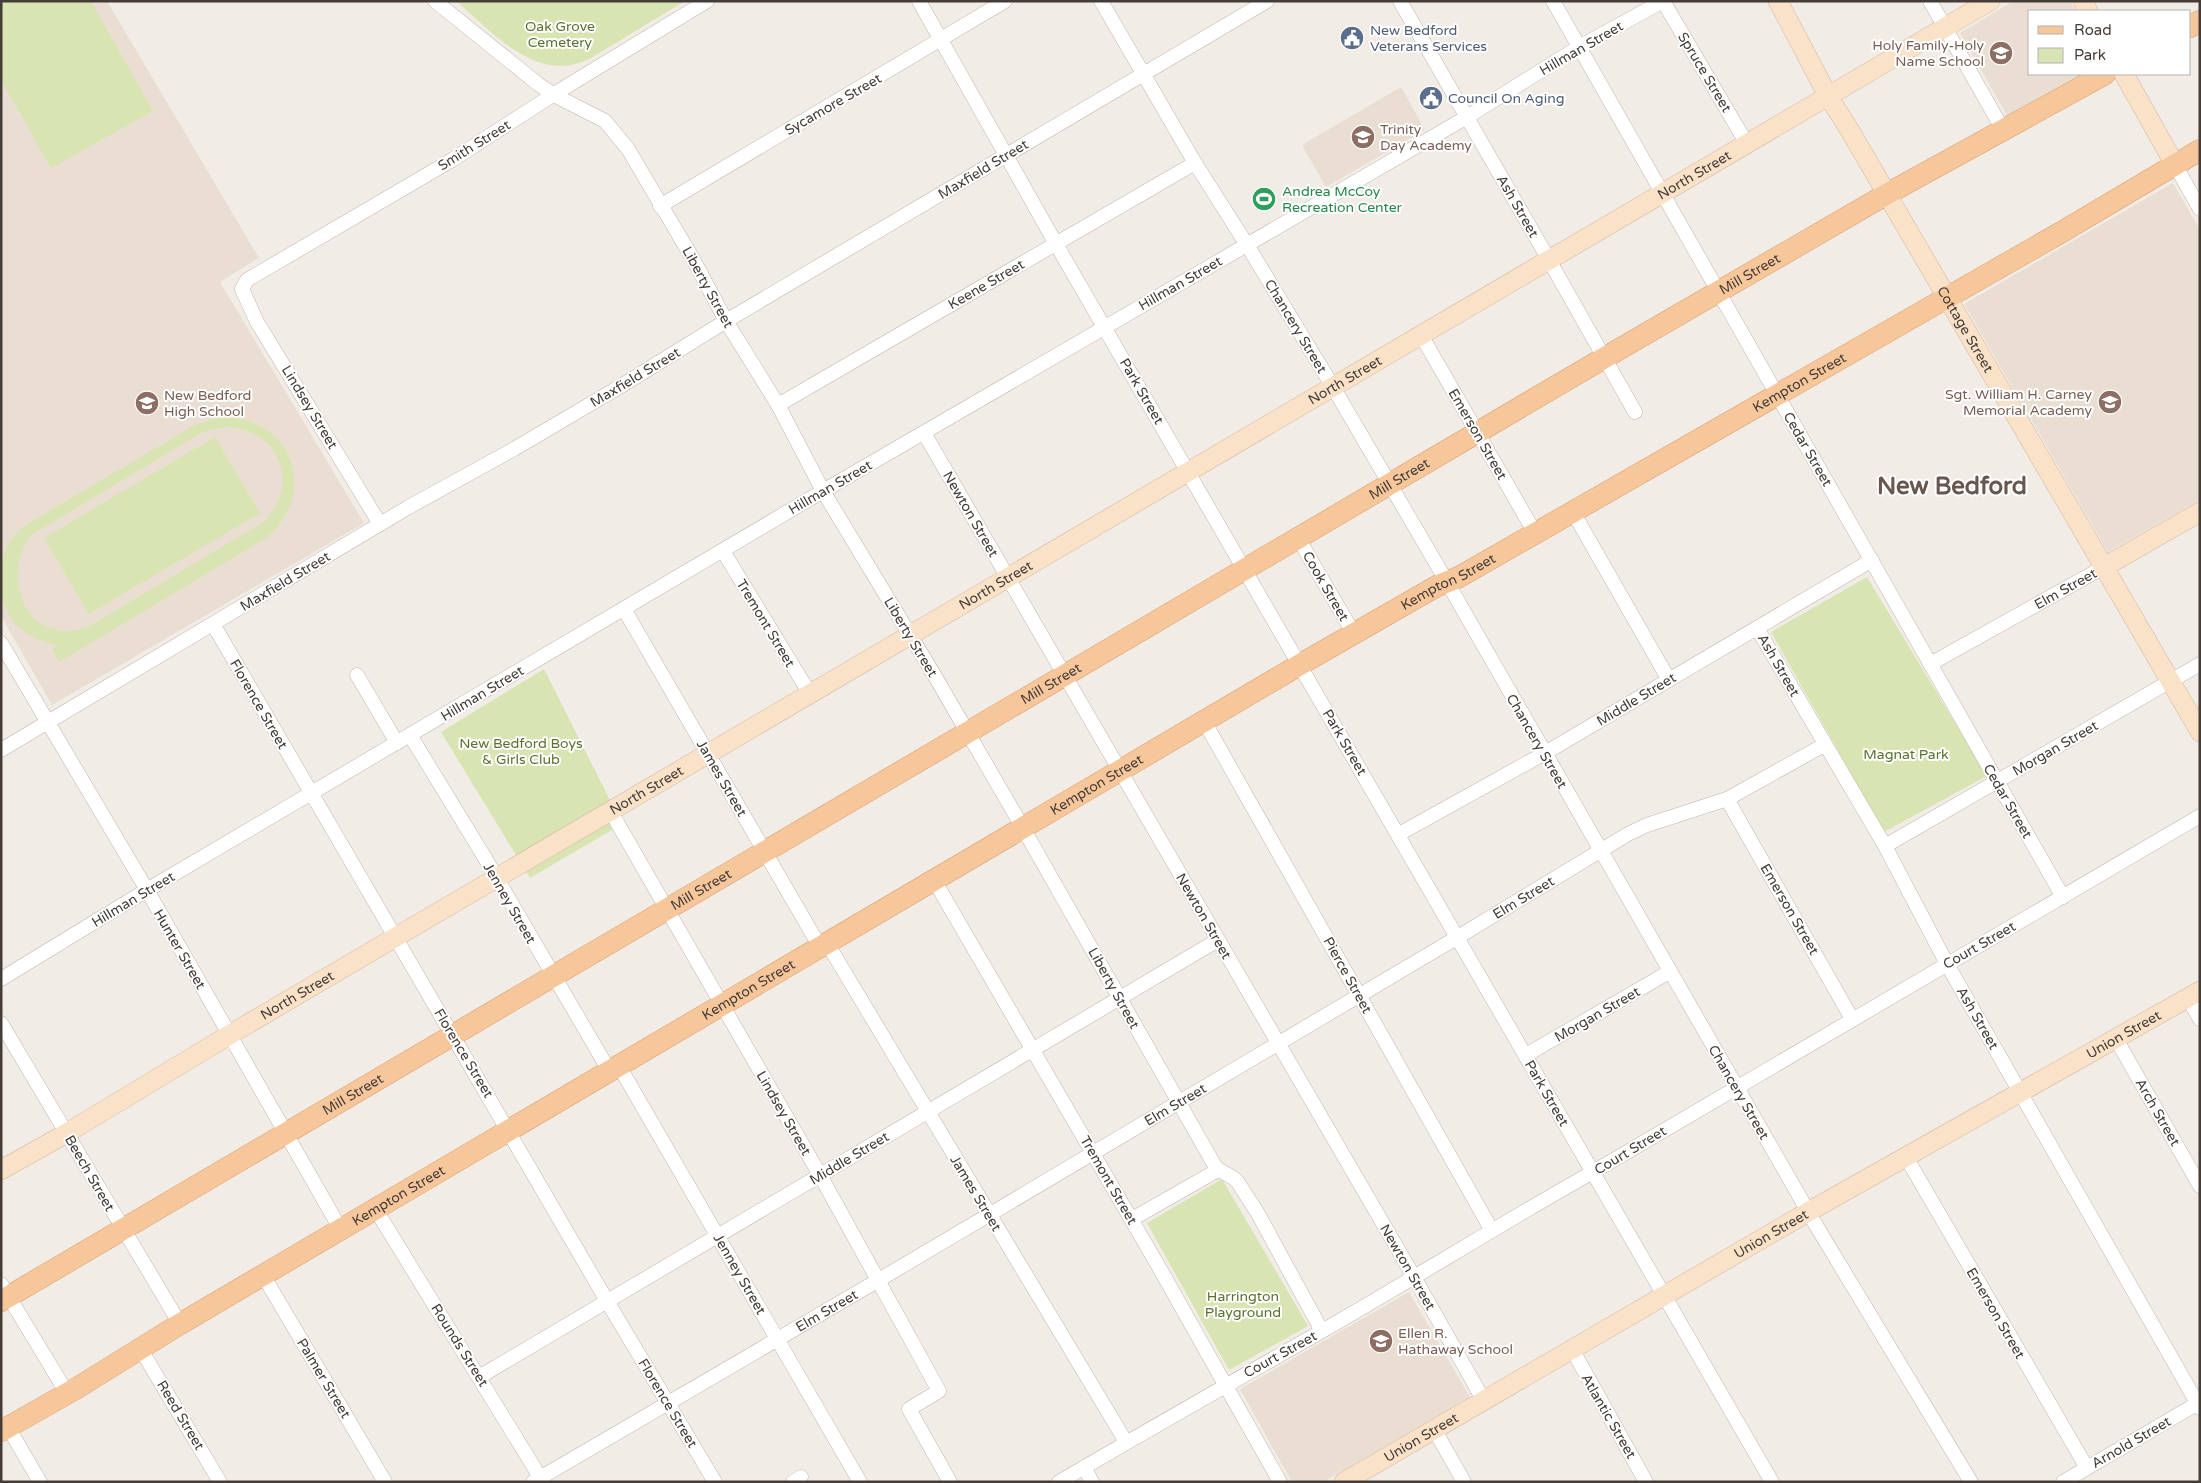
<svg xmlns="http://www.w3.org/2000/svg" width="2201" height="1483" font-family="'Varela Round',sans-serif">
  <style>
    .education { fill: #eaded2 }
    .green { fill: #d9e4b3; fill-rule: evenodd }
    .lines { fill: none; stroke-linecap: round; stroke-linejoin: round }
    .street-casing { stroke: #c0b5ad; stroke-width: 15 }
    .secondary-casing { stroke: #d2b69d; stroke-width: 20 }
    .primary-casing { stroke: #db9f6d; stroke-width: 22 }
    .street { stroke: #fff; stroke-width: 14 }
    .secondary { stroke: #fae2c9; stroke-width: 19 }
    .primary { stroke: #f7c79c; stroke-width: 21 }
    .labels { text-anchor: middle; stroke-width: 4; stroke-linejoin: round; paint-order: stroke }
    .park-label { font-size: 14px; fill: #58722e; stroke: #fff }
    .service-label { font-size: 14px; fill: #4e5e75; stroke: #fff; text-anchor: start }
    .education-label { font-size: 14px; fill: #785e54; stroke: #fff; text-anchor: start }
    .street-label { font-size: 14px; fill: #453c37; stroke: #fff }
    .leisure-label { font-size: 14px; fill: #27864d; stroke: #fff; text-anchor: start }
    .town-label { font-size: 24px; font-weight: bold; fill: #67574f; stroke: #fff }
  </style>
  <rect width="100%" height="100%" fill="#f2ece7"/>
  <!-- education -->
  <path class="education" d="M 1,1 L 107,1 L 259,258 L 220,282 L 364,523 L 52,705 L 1,616 Z
    M 2013,1 L 2070,1 L 2076,11 L 2030,11 L 2030,74 L 2085,74 L 2008,117 L 1960,33 Z
    M 1401,87 L 1425,130 L 1326,187 L 1302,145 Z
    M 2173,183 L 2200,230 L 2200,500 L 2108,552 L 1964,304 Z
    M 1409,1292 L 1470,1397 L 1323,1482 L 1292,1482 L 1240,1389 Z"/>
  <!-- green -->
  <path class="green" d="M 1,1 L 91,1 L 153,111 L 51,168 L 1,80 Z
    M 456,1 L 685,1 L 591,58 C 537,86 494,33 456,1 Z
    M 226,417 C 296,420 319,498 263,540 L 59,662 L 52,649 L 57,645 C 20,637 1,617 1,579 C 1,551 9,536 32,521 L 195,425 L 215,418 ZM 223,427 C 278,427 302,483 264,522 L 86,628 C 27,645 0,581 30,536 L 203,432 Z
    M 215,437 L 260,513 L 89,614 L 44,538 Z
    M 1867,577 L 1987,776 L 1884,832 L 1771,632 Z
    M 544,669 L 622,824 L 530,878 L 441,732 Z
    M 1222,1179 L 1308,1326 L 1229,1370 L 1147,1223 Z"/>
  <g class="lines">
    <!-- street casing -->
    <g class="street-casing">
      <g id="street">
        <path d="M 435,1 L 538,84 L 554,95 L 605,121 L 628,149 L 693,259 L 726,321 L 778,405 L 823,491 L 936,678 L 1023,828 L 1215,1166 C 1221,1173 1230,1174 1237,1181 L 1257,1212 L 1322,1331"/>
        <path d="M 919,1 L 1056,244 L 1772,1482"/>
        <path d="M 1101,1 L 1195,163 L 1247,245 L 1333,387 L 1447,582 L 1817,1227 L 1971,1482"/>
        <path d="M 1400,1 L 1549,260 L 1635,412"/>
        <path d="M 1553,1 L 2063,897"/>
        <path d="M 1663,1 L 1747,144"/>
        <path d="M 1930,1 L 2003,130"/>
        <path d="M 2175,165 L 2200,209"/>
        <path d="M 660,206 L 1005,1"/>
        <path d="M 1421,335 L 1535,533"/>
        <path d="M 778,405 L 1195,163"/>
        <path d="M 924,433 L 1414,1277 L 1484,1401"/>
        <path d="M 1573,512 L 1669,680"/>
        <path d="M 380,524 L 257,322 L 242,289 L 247,280 L 452,160 L 559,91 L 707,1"/>
        <path d="M 1298,538 L 1354,634"/>
        <path d="M 723,551 L 810,694"/>
        <path d="M 624,609 L 820,947"/>
        <path d="M 213,624 L 607,1301 L 715,1482"/>
        <path d="M 1757,628 L 1885,846 L 1947,964 L 2200,1408"/>
        <path d="M 1,643 L 147,890 L 341,1230"/>
        <path id="s1" d="M 1930,664 L 2104,567"/>
        <path d="M 357,675 L 397,743"/>
        <path d="M 1204,721 L 1491,1229"/>
        <path d="M 410,735 L 485,858 L 610,1072"/>
        <path d="M 1,750 L 407,508 L 514,449 L 621,386 L 726,321 L 1267,1"/>
        <path d="M 1727,799 L 1852,1019"/>
        <path d="M 611,812 L 820,1175 L 939,1391 L 909,1409 L 950,1482"/>
        <path d="M 1399,834 L 1545,753 L 1872,560"/>
        <path d="M 1885,846 L 2200,664"/>
        <path d="M 934,880 L 1156,1262 L 1280,1482"/>
        <path d="M 827,943 L 1126,1442"/>
        <path d="M 1,979 L 147,890 L 823,491 L 1467,117 L 1579,47 L 1663,1"/>
        <path d="M 2188,998 L 2200,1019"/>
        <path d="M 1,1023 L 180,1324"/>
        <path d="M 2116,1039 L 2200,1186"/>
        <path d="M 1526,1055 L 1669,972"/>
        <path d="M 619,1066 L 860,1482"/>
        <path d="M 1906,1157 L 2087,1468"/>
        <path d="M 376,1210 L 543,1482"/>
        <path d="M 1132,1219 L 1218,1170"/>
        <path d="M 263,1275 L 385,1482"/>
        <path d="M 1,1284 L 67,1393"/>
        <path d="M 140,1348 L 220,1482"/>
        <path d="M 1572,1349 L 1646,1482"/>
        <path d="M 479,1377 L 1218,940"/>
        <path d="M 8,1427 L 40,1482"/>
        <path d="M 1434,1429 L 1464,1482"/>
        <path d="M 1084,1467 L 1092,1482"/>
        <path id="s2" d="M 533,1482 L 877,1281 L 1458,937 L 1628,834 L 1647,825 L 1727,799 L 1824,745"/>
        <path d="M 793,1482 L 801,1477"/>
        <path d="M 1059,1482 C 1146,1431 1234,1381 1322,1331 C 1413,1279 1502,1223 1593,1172 L 2200,816"/>
        <path d="M 2063,1482 L 2200,1402"/>
      </g>
    </g>
    <!-- secondary casing -->
    <g class="secondary-casing">
      <g id="secondary">
        <path id="s3" d="M 1778,1 L 1828,96 L 1849,129 L 2200,732"/>
        <path d="M 2083,1 L 2088,11"/>
        <path d="M 2124,74 L 2175,165"/>
        <path d="M 2104,567 L 2200,512"/>
        <path id="s4" d="M 1,1170 L 67,1133 L 229,1035 L 1990,1"/>
        <path id="s5" d="M 1344,1482 L 1808,1212 L 2200,991"/>
      </g>
    </g>
    <!-- primary casing -->
    <g class="primary-casing">
      <g id="primary">
        <path d="M 2190,27 L 2200,21"/>
        <path id="s6" d="M 1,1301 L 1604,358 L 1887,194 L 2105,74"/>
        <path id="s7" d="M 1,1431 L 77,1388 L 180,1324 L 1301,664 L 1437,586 L 1459,577 L 2060,233 L 2200,150"/>
      </g>
    </g>
    <!-- street -->
    <use href="#street" class="street"/>
    <!-- secondary -->
    <use href="#secondary" class="secondary"/>
    <!-- primary -->
    <use href="#primary" class="primary"/>
  </g>
  <!-- icons -->
  <defs>
    <g id="civic-disc" transform="scale(1.25)"><circle r="9.5" fill="#5c6f8a" stroke="#fff"/><path d="M-.6-6.5H3V-4.5H.6V-3L4-1V1h2V6H-6V1h2V-1L-.6-3ZM-1.2 2.5V6h2.4V2.5Z" fill="#fff"/></g>
    <g id="school-disc" transform="scale(1.25)"><circle r="9.5" fill="#8d6e63" stroke="#fff"/><path d="M0-5L7-2L0 1L-7-2ZM-4 1L0 2.5L4 1V4Q0 6-4 4Z" fill="#fff"/></g>
    <g id="stadium-disc" transform="scale(1.25)"><circle r="9.5" fill="#2e9e5b" stroke="#fff"/><path d="M0-5a6.5 5 0 1 0 0 10a6.5 5 0 1 0 0-10ZM-3.5-1.8h7v3.6h-7Z" fill="#fff"/></g>
  </defs>
  <g fill-rule="evenodd">
    <use href="#civic-disc" x="1352" y="38"/>
    <use href="#school-disc" x="2001" y="53"/>
    <use href="#civic-disc" x="1431" y="98"/>
    <use href="#school-disc" x="1363" y="137"/>
    <use href="#stadium-disc" x="1264" y="199"/>
    <use href="#school-disc" x="2110" y="402"/>
    <use href="#school-disc" x="147" y="403"/>
    <use href="#school-disc" x="1381" y="1341"/>
  </g>
  <g class="labels">
    <!-- park labels -->
    <g class="park-label">
      <text x="560" y="31">Oak Grove<tspan x="560" dy="16">Cemetery</tspan></text>
      <text x="521" y="748">New Bedford Boys<tspan x="521" dy="16">&amp; Girls Club</tspan></text>
      <text x="1906" y="759">Magnat Park</text>
      <text x="1243" y="1301">Harrington<tspan x="1243" dy="16">Playground</tspan></text>
    </g>
    <!-- service labels -->
    <g class="service-label">
      <text x="1370" y="35">New Bedford<tspan x="1370" dy="16">Veterans Services</tspan></text>
      <text x="1448" y="103">Council On Aging</text>
    </g>
    <!-- education labels -->
    <g class="education-label">
      <text x="1984" y="50" text-anchor="end">Holy Family-Holy<tspan x="1984" dy="16">Name School</tspan></text>
      <text x="1380" y="134">Trinity<tspan x="1380" dy="16">Day Academy</tspan></text>
      <text x="2092" y="399" text-anchor="end">Sgt. William H. Carney<tspan x="2092" dy="16">Memorial Academy</tspan></text>
      <text x="164" y="400">New Bedford<tspan x="164" dy="16">High School</tspan></text>
      <text x="1398" y="1338">Ellen R.<tspan x="1398" dy="16">Hathaway School</tspan></text>
    </g>
    <!-- street labels -->
    <g class="street-label">
      <text transform="translate(1581 48) rotate(-30)" y="5">Hillman Street</text>
      <text transform="translate(1705 72) rotate(59)" y="5">Spruce Street</text>
      <text transform="translate(833 104) rotate(-30)" y="5">Sycamore Street</text>
      <text transform="translate(474 145) rotate(-32)" y="5">Smith Street</text>
      <text transform="translate(983 169) rotate(-31)" y="5">Maxfield Street</text>
      <text dy="5" stroke="none"><textPath href="#s4" startOffset="1964">North Street</textPath></text>
      <text transform="translate(1518 206) rotate(60)" y="5">Ash Street</text>
      <text dy="5" stroke="none"><textPath href="#s6" startOffset="2028">Mill Street</textPath></text>
      <text transform="translate(1180 283) rotate(-30)" y="5">Hillman Street</text>
      <text transform="translate(986 284) rotate(-30)" y="5">Keene Street</text>
      <text transform="translate(708 287) rotate(61)" y="5">Liberty Street</text>
      <text transform="translate(1296 326) rotate(59)" y="5">Chancery Street</text>
      <text dy="5" stroke="none"><textPath href="#s3" startOffset="378">Cottage Street</textPath></text>
      <text transform="translate(635 377) rotate(-31)" y="5">Maxfield Street</text>
      <text dy="5" stroke="none"><textPath href="#s4" startOffset="1559">North Street</textPath></text>
      <text dy="5" stroke="none"><textPath href="#s7" startOffset="2082">Kempton Street</textPath></text>
      <text transform="translate(1142 391) rotate(60)" y="5">Park Street</text>
      <text transform="translate(310 407) rotate(59)" y="5">Lindsey Street</text>
      <text transform="translate(1478 434) rotate(60)" y="5">Emerson Street</text>
      <text transform="translate(1808 449) rotate(60)" y="5">Cedar Street</text>
      <text dy="5" stroke="none"><textPath href="#s6" startOffset="1622">Mill Street</textPath></text>
      <text transform="translate(830 487) rotate(-30)" y="5">Hillman Street</text>
      <text transform="translate(971 514) rotate(60)" y="5">Newton Street</text>
      <text transform="translate(285 581) rotate(-31)" y="5">Maxfield Street</text>
      <text dy="5" stroke="none"><textPath href="#s7" startOffset="1678">Kempton Street</textPath></text>
      <text dy="5" stroke="none"><textPath href="#s4" startOffset="1154">North Street</textPath></text>
      <text transform="translate(1326 586) rotate(60)" y="5">Cook Street</text>
      <text dy="5" stroke="none"><textPath href="#s1" startOffset="155">Elm Street</textPath></text>
      <text transform="translate(766 623) rotate(59)" y="5">Tremont Street</text>
      <text transform="translate(911 637) rotate(59)" y="5">Liberty Street</text>
      <text transform="translate(1779 665) rotate(60)" y="5">Ash Street</text>
      <text dy="5" stroke="none"><textPath href="#s6" startOffset="1218">Mill Street</textPath></text>
      <text transform="translate(482 693) rotate(-31)" y="5">Hillman Street</text>
      <text transform="translate(1636 699) rotate(-31)" y="5">Middle Street</text>
      <text transform="translate(259 704) rotate(60)" y="5">Florence Street</text>
      <text transform="translate(1537 741) rotate(60)" y="5">Chancery Street</text>
      <text transform="translate(1345 742) rotate(60)" y="5">Park Street</text>
      <text transform="translate(2055 748) rotate(-30)" y="5">Morgan Street</text>
      <text transform="translate(722 778) rotate(60)" y="5">James Street</text>
      <text dy="5" stroke="none"><textPath href="#s7" startOffset="1272">Kempton Street</textPath></text>
      <text dy="5" stroke="none"><textPath href="#s4" startOffset="749">North Street</textPath></text>
      <text transform="translate(2008 801) rotate(60)" y="5">Cedar Street</text>
      <text dy="5" stroke="none"><textPath href="#s6" startOffset="812">Mill Street</textPath></text>
      <text dy="5" stroke="none"><textPath href="#s2" startOffset="1150">Elm Street</textPath></text>
      <text transform="translate(133 899) rotate(-31)" y="5">Hillman Street</text>
      <text transform="translate(510 903) rotate(60)" y="5">Jenney Street</text>
      <text transform="translate(1790 909) rotate(60)" y="5">Emerson Street</text>
      <text transform="translate(1204 916) rotate(60)" y="5">Newton Street</text>
      <text transform="translate(1979 945) rotate(-30)" y="5">Court Street</text>
      <text transform="translate(180 949) rotate(60)" y="5">Hunter Street</text>
      <text transform="translate(1348 975) rotate(61)" y="5">Pierce Street</text>
      <text transform="translate(1114 988) rotate(61)" y="5">Liberty Street</text>
      <text dy="5" stroke="none"><textPath href="#s7" startOffset="868">Kempton Street</textPath></text>
      <text dy="5" stroke="none"><textPath href="#s4" startOffset="344">North Street</textPath></text>
      <text transform="translate(1597 1014) rotate(-30)" y="5">Morgan Street</text>
      <text transform="translate(1978 1018) rotate(60)" y="5">Ash Street</text>
      <text dy="5" stroke="none"><textPath href="#s5" startOffset="899">Union Street</textPath></text>
      <text transform="translate(464 1053) rotate(59)" y="5">Florence Street</text>
      <text transform="translate(1739 1092) rotate(60)" y="5">Chancery Street</text>
      <text transform="translate(1547 1093) rotate(60)" y="5">Park Street</text>
      <text dy="5" stroke="none"><textPath href="#s6" startOffset="408">Mill Street</textPath></text>
      <text dy="5" stroke="none"><textPath href="#s2" startOffset="745">Elm Street</textPath></text>
      <text transform="translate(2158 1112) rotate(60)" y="5">Arch Street</text>
      <text transform="translate(784 1113) rotate(60)" y="5">Lindsey Street</text>
      <text transform="translate(1630 1150) rotate(-31)" y="5">Court Street</text>
      <text transform="translate(849 1158) rotate(-31)" y="5">Middle Street</text>
      <text transform="translate(90 1173) rotate(60)" y="5">Beech Street</text>
      <text transform="translate(1109 1180) rotate(60)" y="5">Tremont Street</text>
      <text transform="translate(976 1193) rotate(59)" y="5">James Street</text>
      <text dy="5" stroke="none"><textPath href="#s7" startOffset="462">Kempton Street</textPath></text>
      <text dy="5" stroke="none"><textPath href="#s5" startOffset="494">Union Street</textPath></text>
      <text transform="translate(1408 1267) rotate(60)" y="5">Newton Street</text>
      <text transform="translate(740 1274) rotate(60)" y="5">Jenney Street</text>
      <text dy="5" stroke="none"><textPath href="#s2" startOffset="340">Elm Street</textPath></text>
      <text transform="translate(1996 1313) rotate(60)" y="5">Emerson Street</text>
      <text transform="translate(460 1345) rotate(58)" y="5">Rounds Street</text>
      <text transform="translate(1280 1354) rotate(-29)" y="5">Court Street</text>
      <text transform="translate(324 1378) rotate(59)" y="5">Palmer Street</text>
      <text transform="translate(668 1403) rotate(59)" y="5">Florence Street</text>
      <text transform="translate(181 1415) rotate(59)" y="5">Reed Street</text>
      <text transform="translate(1609 1416) rotate(60)" y="5">Atlantic Street</text>
      <text dy="5" stroke="none"><textPath href="#s5" startOffset="89">Union Street</textPath></text>
      <text transform="translate(2131 1442) rotate(-30)" y="5">Arnold Street</text>
    </g>
    <!-- leisure labels -->
    <g class="leisure-label">
      <text x="1282" y="196">Andrea McCoy<tspan x="1282" dy="16">Recreation Center</tspan></text>
    </g>
    <!-- town labels -->
    <g class="town-label">
      <text x="1952" y="494">New Bedford</text>
    </g>
  </g>
  <!-- border -->
  <rect width="2201" height="1483" fill="none" stroke="#453c37" stroke-width="5"/>
  <!-- legend -->
  <rect x="2028" y="10" width="162" height="65" fill="#ffffff" stroke="#b5b1af"/>
  <rect x="2038" y="26" width="25" height="8" fill="#f7c79c" stroke="#b5b1af"/>
  <text x="2074" y="35" font-size="15" fill="#453c37">Road</text>
  <rect x="2038" y="48" width="25" height="15" fill="#d9e4b3" stroke="#b5b1af"/>
  <text x="2074" y="60" font-size="15" fill="#453c37">Park</text>
</svg>
